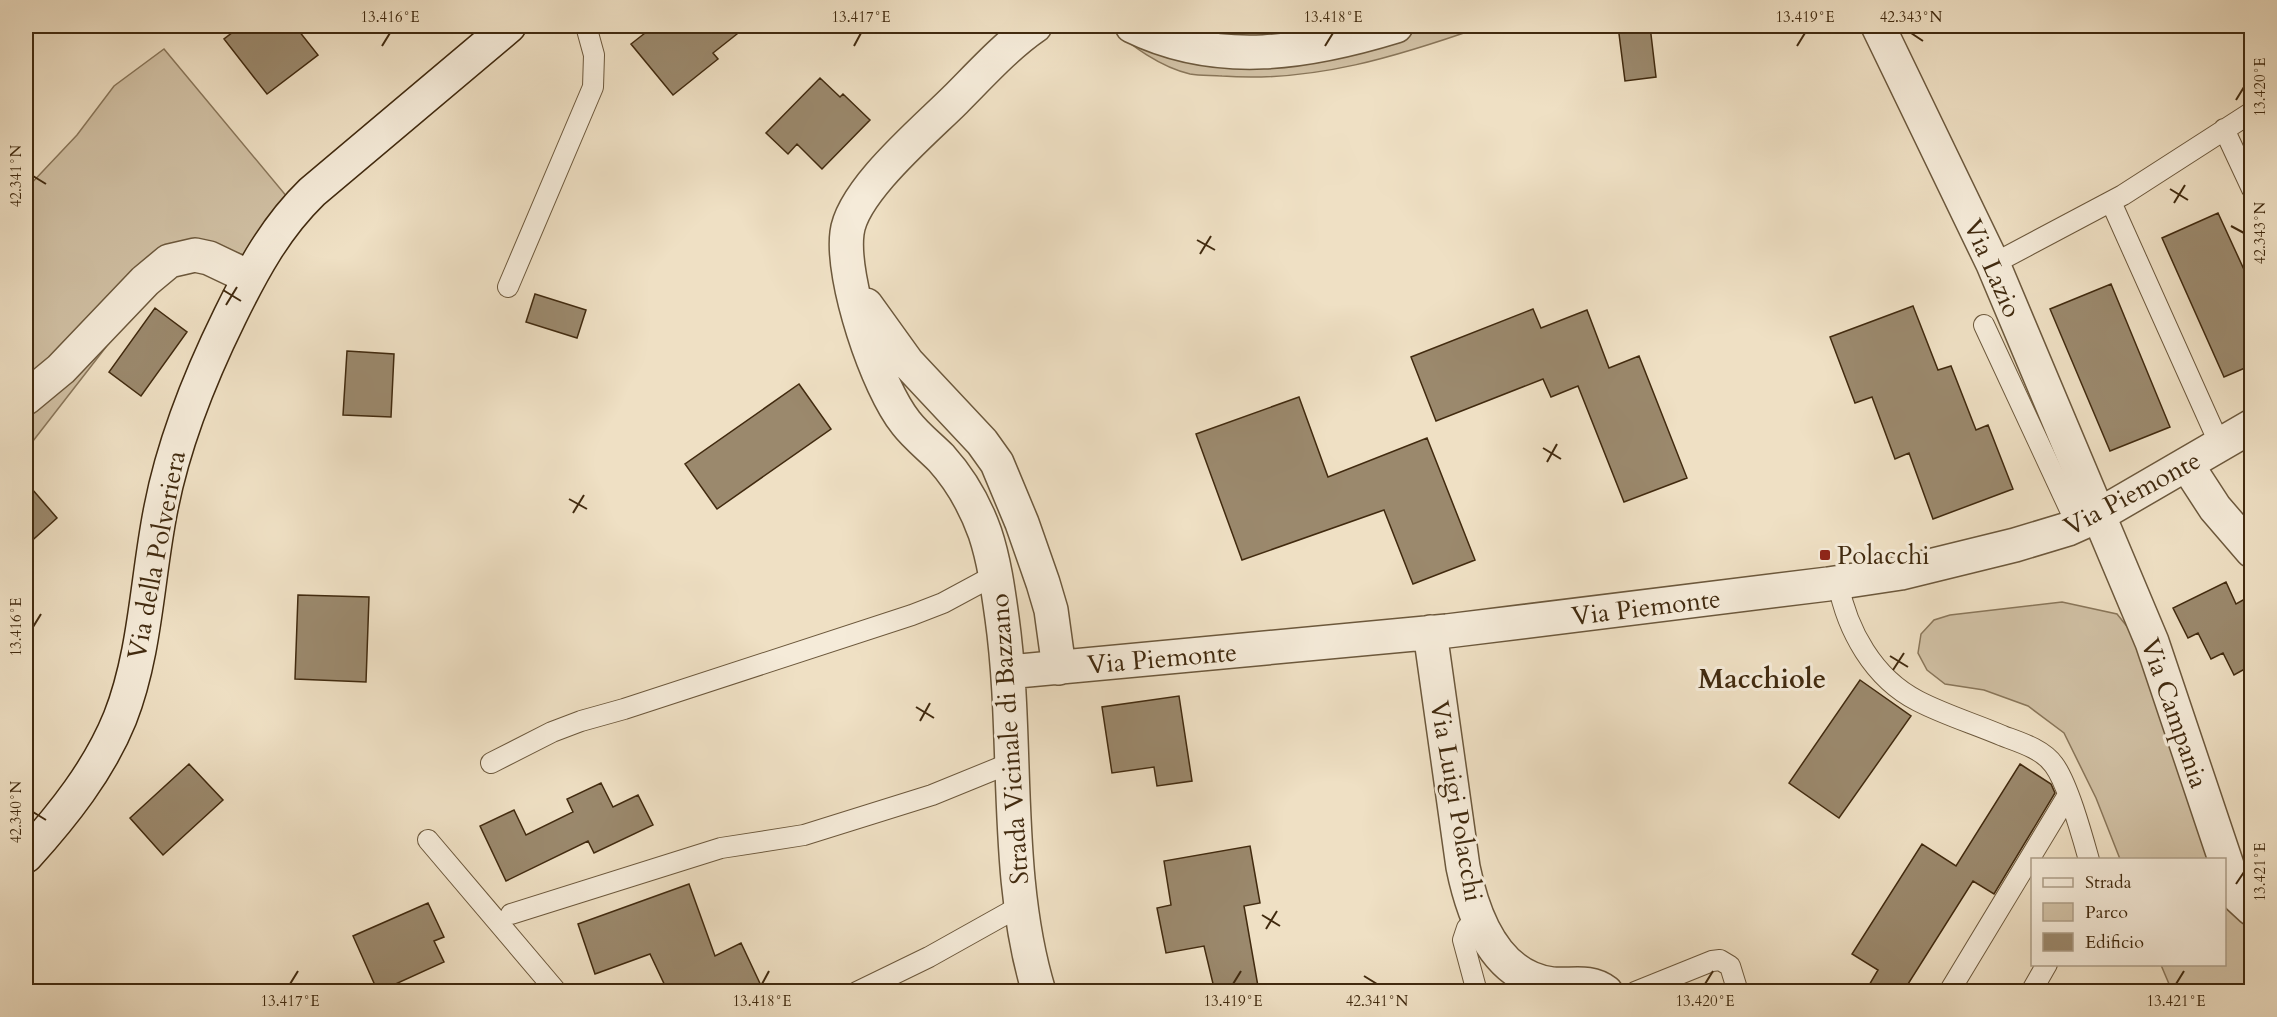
<svg xmlns="http://www.w3.org/2000/svg" width="2277" height="1017" font-family="Cardo,serif">
  <style>
    .green { fill: #d1c1a5; stroke: #89765a; stroke-width: 1.5 }
    .building { fill: #9b896d; stroke: #412a0f; stroke-width: 1.5 }
    .lines { fill: none; stroke-linecap: round; stroke-linejoin: round }
    .service-casing { stroke: #6c583c; stroke-width: 22 }
    .minor-casing { stroke: #6c583c; stroke-width: 36 }
    .secondary-casing { stroke: #412a0f; stroke-width: 36 }
    .service { stroke: #f5ebd9; stroke-width: 20 }
    .minor { stroke: #f5ebd9; stroke-width: 33 }
    .secondary { stroke: #f5ebd9; stroke-width: 33 }
    .ticks { fill: none; stroke: #412a0f; stroke-width: 2 }
    .poi-dot { fill: #8f2418; stroke: #f5ebd9; stroke-width: 2 }
    .labels { text-anchor: middle; stroke-width: 6; stroke-linejoin: round; paint-order: stroke }
    .street-label { font-size: 26px; fill: #412a0f; stroke: #f5ebd9 }
    .poi-label { font-size: 26px; fill: #412a0f; stroke: #f5ebd9; text-anchor: start }
    .neighbourhood-label { font-size: 27px; font-weight: bold; fill: #412a0f; stroke: #f5ebd9 }
    .neatline { fill: none; stroke: #412a0f; stroke-width: 2 }
    .ticks-label { font-size: 15px; text-anchor: middle; fill: #412a0f }
  </style>
  <rect width="100%" height="100%" fill="#efe0c4"/>
  <filter id="stains"><feTurbulence type="fractalNoise" baseFrequency=".00333" numOctaves="4"/><feColorMatrix values="0 0 0 0 .2 0 0 0 0 .09 0 0 0 0 .02 0 0 0 .5 -.17"/></filter>
  <radialGradient id="worn" r=".72"><stop offset=".6" stop-color="#630" stop-opacity="0"/><stop offset="1" stop-color="#630" stop-opacity=".3"/></radialGradient>
  <!-- green -->
  <path class="green" d="M 1108,26 L 1484,26 C 1399,56 1313,83 1222,76 C 1212,75 1201,76 1190,74 C 1160,67 1132,46 1108,26 Z
    M 164,49 L 288,198 L 246,256 L 227,249 L 186,244 L 26,450 L 26,189 L 77,135 L 114,86 Z
    M 2062,602 L 2117,614 L 2142,645 L 2216,859 L 2120,859 L 2096,798 L 2064,733 L 2028,706 L 1984,690 L 1945,684 L 1927,670 L 1918,653 L 1921,634 L 1934,620 L 1950,615 Z
    M 2225,884 L 2230,899 L 2251,929 L 2251,991 L 2172,991 L 2161,965 L 2224,964 Z"/>
  <!-- building -->
  <path class="building" d="M 241,26 L 295,26 L 318,55 L 267,94 L 224,39 Z
    M 654,26 L 747,26 L 713,53 L 718,59 L 673,95 L 631,44 Z
    M 1618,26 L 1650,26 L 1656,77 L 1625,81 Z
    M 820,78 L 840,97 L 843,94 L 870,120 L 822,169 L 797,144 L 788,154 L 766,133 Z
    M 2218,213 L 2252,287 L 2252,365 L 2224,377 L 2162,238 Z
    M 2111,284 L 2170,427 L 2110,451 L 2050,309 Z
    M 535,294 L 586,310 L 577,338 L 526,322 Z
    M 1913,306 L 1938,370 L 1951,366 L 1976,430 L 1988,425 L 2013,489 L 1933,519 L 1909,453 L 1895,459 L 1872,397 L 1855,403 L 1830,337 Z
    M 155,308 L 187,332 L 141,396 L 109,372 Z
    M 1533,309 L 1541,328 L 1587,310 L 1609,368 L 1639,356 L 1687,478 L 1624,502 L 1578,386 L 1551,397 L 1543,379 L 1436,421 L 1411,357 Z
    M 347,351 L 394,354 L 391,417 L 343,415 Z
    M 799,384 L 831,429 L 717,509 L 685,464 Z
    M 1299,397 L 1328,477 L 1427,438 L 1475,560 L 1413,584 L 1384,510 L 1242,560 L 1196,434 Z
    M 26,482 L 57,518 L 26,546 Z
    M 2226,582 L 2236,604 L 2252,595 L 2252,665 L 2234,675 L 2223,653 L 2211,659 L 2198,633 L 2188,638 L 2173,608 Z
    M 298,595 L 369,597 L 366,682 L 295,679 Z
    M 1860,680 L 1911,716 L 1839,818 L 1789,783 Z
    M 1179,696 L 1192,781 L 1157,786 L 1154,767 L 1112,773 L 1102,707 Z
    M 189,764 L 223,800 L 163,855 L 130,818 Z
    M 2020,764 L 2051,784 L 2055,793 L 1994,894 L 1973,881 L 1903,992 L 1865,992 L 1878,970 L 1852,954 L 1922,844 L 1956,866 Z
    M 601,783 L 613,807 L 638,795 L 653,825 L 594,853 L 588,841 L 506,881 L 480,826 L 514,810 L 526,835 L 573,812 L 567,799 Z
    M 1250,846 L 1260,903 L 1244,906 L 1259,992 L 1215,992 L 1204,946 L 1166,953 L 1157,908 L 1171,905 L 1164,861 Z
    M 689,884 L 715,956 L 741,943 L 764,992 L 668,992 L 650,954 L 595,974 L 578,924 Z
    M 428,903 L 444,937 L 434,941 L 444,962 L 378,992 L 353,936 Z"/>
  <g class="lines">
    <!-- service casing -->
    <g class="service-casing">
      <path id="service" d="M 2224,129 L 2252,189
        M 2111,202 L 2220,445
        M 1993,264 L 2123,195 L 2252,112
        M 508,287 L 593,87 L 594,55 L 586,26
        M 1984,325 L 2077,525
        M 1838,583 C 1847,630 1873,678 1918,701 C 1945,715 1975,724 2003,736 C 2019,742 2043,749 2054,765 C 2068,784 2082,835 2089,860
        M 491,763 L 552,732 L 581,721 L 624,709 L 912,615 L 943,603 L 982,582 L 996,579
        M 428,840 L 557,992
        M 511,914 L 721,848 L 804,835 L 932,795 L 1013,762
        M 857,992 L 929,957 L 1022,905
        M 1477,992 L 1463,940 L 1467,928 L 1478,917
        M 1635,992 L 1712,961 L 1720,960 L 1730,966 L 1738,992
        M 1949,992 L 2068,795
        M 2031,992 L 2047,964"/>
    </g>
    <!-- minor casing -->
    <g class="minor-casing">
      <path id="minor" d="M 1035,26 C 1006,46 981,74 955,100 C 925,130 852,191 847,233 C 841,279 877,387 906,423 C 916,436 929,446 941,458 C 960,479 975,505 985,533 C 994,560 998,589 1002,618 C 1019,739 1003,875 1039,992
        M 1132,26 C 1218,68 1308,53 1396,26
        M 1878,26 L 1993,264 L 2152,642 L 2235,889 L 2239,897 L 2252,909
        M 866,305 L 907,362 L 982,442 L 997,463 L 1022,523 L 1043,583 L 1051,610 L 1059,668
        M 26,398 L 61,369 L 145,281 L 169,261 L 195,255 L 209,258 L 249,277
        M 2187,465 L 2215,508 L 2252,551
        M 1430,632 L 1463,867 C 1473,916 1495,977 1552,984 C 1571,986 1589,979 1606,992
        M 1008,672 L 1447,631 L 1828,584 L 1901,573 L 2015,545 L 2068,529 L 2097,516 L 2252,426"/>
    </g>
    <!-- secondary casing -->
    <g class="secondary-casing">
      <path id="secondary" d="M 26,856 C 63,815 99,770 120,718 C 146,652 147,577 161,508 C 174,441 200,377 230,316 C 252,271 275,228 312,192 L 509,26"/>
    </g>
    <!-- service -->
    <use href="#service" class="service"/>
    <!-- minor -->
    <use href="#minor" class="minor"/>
    <!-- secondary -->
    <use href="#secondary" class="secondary"/>
  </g>
  <!-- ticks -->
  <path class="ticks" d="M 1911,33 L 1923,41M 382,46 L 390,33M 854,46 L 861,33M 1325,46 L 1333,33M 1797,46 L 1805,33M 2236,100 L 2244,87M 33,176 L 46,184M 2170,189 L 2188,200M 2174,203 L 2185,185M 2231,226 L 2244,233M 1197,240 L 1215,250M 1200,254 L 1211,236M 223,290 L 241,301M 226,305 L 237,287M 1543,448 L 1561,459M 1547,462 L 1557,444M 569,499 L 587,509M 573,513 L 584,495M 33,627 L 41,614M 1890,656 L 1908,667M 1893,670 L 1904,653M 916,707 L 934,718M 920,721 L 930,703M 33,812 L 46,820M 2236,884 L 2244,872M 1262,915 L 1280,926M 1266,929 L 1277,911M 1364,976 L 1377,984M 290,984 L 298,971M 762,984 L 769,971M 1233,984 L 1241,971M 1705,984 L 1713,971M 2176,984 L 2184,971"/>
  <!-- markers -->
  <rect class="poi-dot" x="1819" y="549" width="12" height="12" rx="3"/>
  <g class="labels">
    <!-- street labels -->
    <g class="street-label">
      <text transform="translate(1993 268) rotate(66)" y="9">Via Lazio</text>
      <text transform="translate(2132 493) rotate(-28)" y="9">Via Piemonte</text>
      <text transform="translate(156 555) rotate(-79)" y="9">Via della Polveriera</text>
      <text transform="translate(1646 607) rotate(-7)" y="9">Via Piemonte</text>
      <text transform="translate(1162 658) rotate(-5)" y="9">Via Piemonte</text>
      <text transform="translate(2175 713) rotate(71)" y="9">Via Campania</text>
      <text transform="translate(1009 739) rotate(-94)" y="9">Strada Vicinale di Bazzano</text>
      <text transform="translate(1457 801) rotate(80)" y="9">Via Luigi Polacchi</text>
    </g>
    <!-- poi labels -->
    <g class="poi-label">
      <text x="1837" y="564">Polacchi</text>
    </g>
    <!-- neighbourhood labels -->
    <g class="neighbourhood-label">
      <text x="1762" y="688">Macchiole</text>
    </g>
  </g>
  <!-- margin -->
  <rect width="2277" height="1017" fill="none" stroke="#efe0c4" stroke-width="66"/>
  <!-- legend -->
  <rect x="2031" y="858" width="195" height="108" fill="#f5ebd9" stroke="#ad9e88" stroke-width="1.5"/>
  <rect x="2043" y="878" width="30" height="9" fill="#f5ebd9" stroke="#ad9e88" stroke-width="1.5"/>
  <text x="2085" y="888" font-size="18" fill="#412a0f">Strada</text>
  <rect x="2043" y="903" width="30" height="18" fill="#d1c1a5" stroke="#ad9e88" stroke-width="1.5"/>
  <text x="2085" y="918" font-size="18" fill="#412a0f">Parco</text>
  <rect x="2043" y="933" width="30" height="18" fill="#9b896d" stroke="#ad9e88" stroke-width="1.5"/>
  <text x="2085" y="948" font-size="18" fill="#412a0f">Edificio</text>
  <rect x="33" y="33" width="2211" height="951" class="neatline"/>
  <g class="ticks-label">
    <text x="390" y="22">13.416°E</text>
    <text x="861" y="22">13.417°E</text>
    <text x="1333" y="22">13.418°E</text>
    <text x="1805" y="22">13.419°E</text>
    <text x="1911" y="22">42.343°N</text>
    <text transform="translate(2260 87) rotate(-90)" y="5">13.420°E</text>
    <text transform="translate(16 176) rotate(-90)" y="5">42.341°N</text>
    <text transform="translate(2260 233) rotate(-90)" y="5">42.343°N</text>
    <text transform="translate(16 627) rotate(-90)" y="5">13.416°E</text>
    <text transform="translate(16 812) rotate(-90)" y="5">42.340°N</text>
    <text transform="translate(2260 872) rotate(-90)" y="5">13.421°E</text>
    <text x="290" y="1006">13.417°E</text>
    <text x="762" y="1006">13.418°E</text>
    <text x="1233" y="1006">13.419°E</text>
    <text x="1377" y="1006">42.341°N</text>
    <text x="1705" y="1006">13.420°E</text>
    <text x="2176" y="1006">13.421°E</text>
  </g>
  <rect width="100%" height="100%" filter="url(#stains)"/>
  <rect width="100%" height="100%" fill="url(#worn)"/>
</svg>
